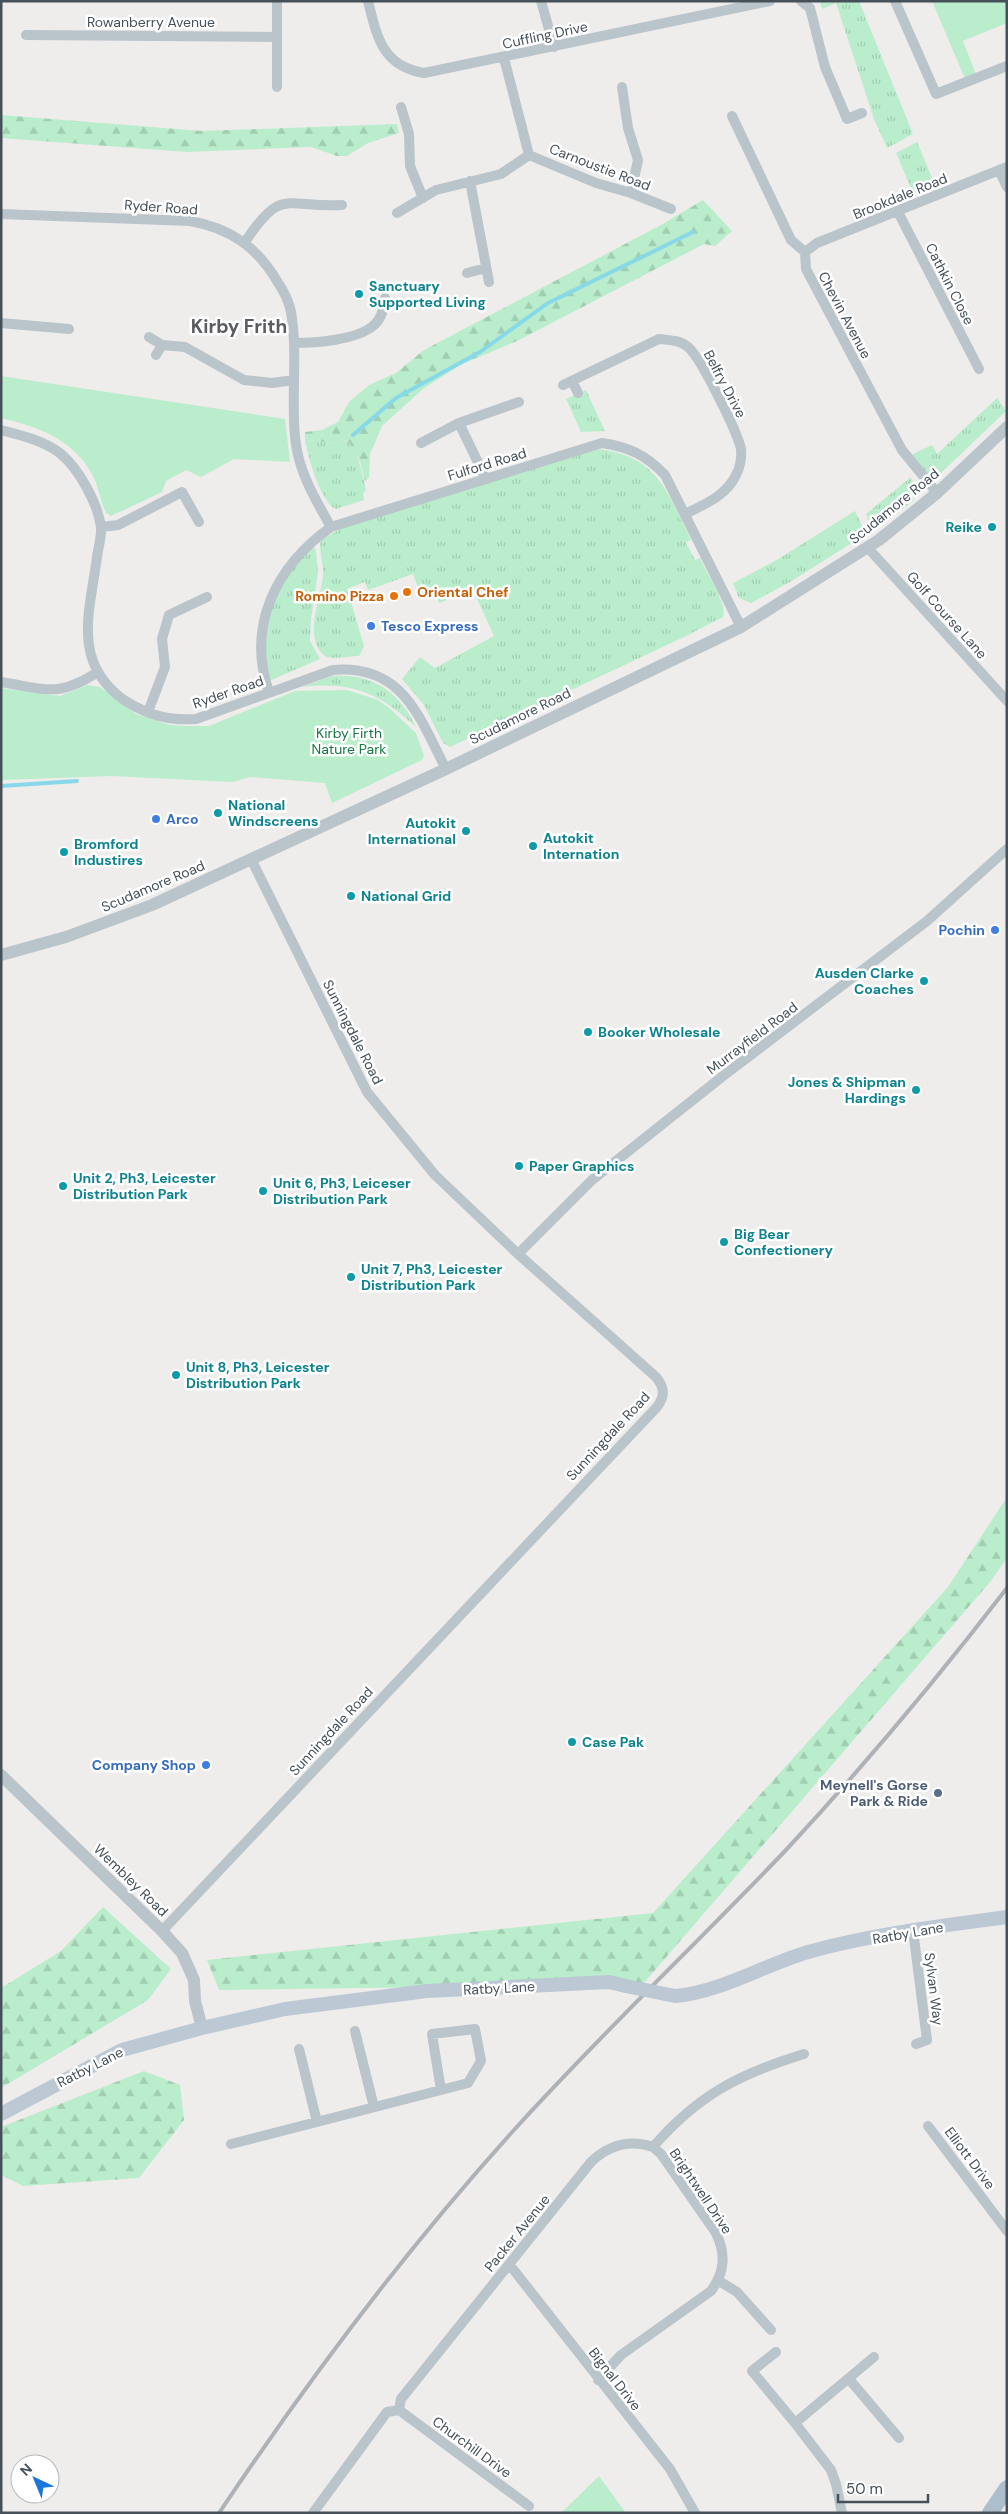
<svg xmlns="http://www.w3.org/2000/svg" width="1008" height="2514" font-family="'DM Sans',sans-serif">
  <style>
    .grass { fill: url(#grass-tufts) }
    .forest { fill: url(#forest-firs) }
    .park { fill: #baedcb }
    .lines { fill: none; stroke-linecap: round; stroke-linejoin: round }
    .stream { stroke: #87d9e9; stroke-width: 4 }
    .minor { stroke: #bac4cb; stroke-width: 10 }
    .tertiary { stroke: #bac4cb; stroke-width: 12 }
    .secondary { stroke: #bcc8d3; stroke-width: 14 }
    .primary { stroke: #acbdcb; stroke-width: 16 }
    .rail { stroke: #aeb2b6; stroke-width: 4 }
    .secondary-bridge { stroke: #bcc8d3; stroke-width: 14 }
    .culture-dot { fill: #0f9aa8; stroke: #fff; stroke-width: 2 }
    .food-dot { fill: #e8710a; stroke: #fff; stroke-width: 2 }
    .shop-dot { fill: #3f7fe0; stroke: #fff; stroke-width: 2 }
    .service-dot { fill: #5c6f8a; stroke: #fff; stroke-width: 2 }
    .labels { text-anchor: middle; stroke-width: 5; stroke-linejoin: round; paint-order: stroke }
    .street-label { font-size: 14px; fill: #455059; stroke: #fff }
    .culture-label { font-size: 14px; font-weight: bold; fill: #0d838f; stroke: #fff; text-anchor: start }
    .food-label { font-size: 14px; font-weight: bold; fill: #c56008; stroke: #fff; text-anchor: start }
    .shop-label { font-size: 14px; font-weight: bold; fill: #366cbe; stroke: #fff; text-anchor: start }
    .park-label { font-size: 14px; fill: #187844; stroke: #fff }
    .service-label { font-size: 14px; font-weight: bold; fill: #4e5e75; stroke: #fff; text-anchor: end }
    .district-label { font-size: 19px; font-weight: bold; fill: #595d61; stroke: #fff }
  </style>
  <defs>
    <pattern id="grass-tufts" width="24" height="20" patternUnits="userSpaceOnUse" patternTransform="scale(1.25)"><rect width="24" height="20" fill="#baedcb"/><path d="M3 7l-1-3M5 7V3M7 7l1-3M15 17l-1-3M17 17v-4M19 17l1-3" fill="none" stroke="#a1cdb1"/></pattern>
    <pattern id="forest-firs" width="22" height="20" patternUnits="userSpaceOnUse" patternTransform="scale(1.25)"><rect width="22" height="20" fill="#baedcb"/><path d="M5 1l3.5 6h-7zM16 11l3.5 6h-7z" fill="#a1cdb1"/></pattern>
  </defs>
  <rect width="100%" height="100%" fill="#efecec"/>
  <!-- grass -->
  <path class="grass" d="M 820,1 L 859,1 L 913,134 L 887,148 L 874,119 L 836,3 L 822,9 Z
    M 917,142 L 935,185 L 914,195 L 896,153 Z
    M 586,390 L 605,431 L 581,432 L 566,399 Z
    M 997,398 L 1006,411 L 940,474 L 930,477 L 911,455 L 932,445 L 937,454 Z
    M 342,439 L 356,448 L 366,490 L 363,494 L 364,500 L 336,509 C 320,502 308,456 305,440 L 334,443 Z
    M 596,449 C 657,455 667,491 691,540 L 686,542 L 695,560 L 700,558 C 706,572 727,602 723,617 L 686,636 L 450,747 L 443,743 L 424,705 L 402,679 L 420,657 L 435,668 L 494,636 L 473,590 L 439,603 L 435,594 L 422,598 L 413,574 L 368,590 L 365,582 L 347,589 L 364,646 L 359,656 C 351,656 332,660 325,656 C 302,640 322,595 323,575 C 324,564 318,550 321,540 L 342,528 Z
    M 911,477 L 916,491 L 913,501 L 873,531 L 866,514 Z
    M 855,511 L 866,534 L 790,582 L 751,603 L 739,598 L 733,583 L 775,561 Z
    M 312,541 L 316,552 L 318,572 L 311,619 L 310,641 L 320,659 L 269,681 L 261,645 L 272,596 Z
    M 332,676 C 372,673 399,691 416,727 C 379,693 352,681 302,687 Z"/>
  <!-- forest -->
  <path class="forest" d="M 1,115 L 202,131 L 397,124 L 399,133 L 368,143 L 347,156 L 337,156 L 311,147 L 187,152 L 1,138 Z
    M 703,200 L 732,231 L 715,246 L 704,244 L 517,341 L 460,365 L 423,389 L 382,426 L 370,454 L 369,478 L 365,481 C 360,464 360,447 342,439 L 334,443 L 305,440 L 305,432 L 322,430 L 338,422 L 349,402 L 369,385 L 396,373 L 424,350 L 661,225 Z
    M 1007,1497 L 1007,1558 L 990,1582 L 643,1984 L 219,1990 L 207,1960 L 653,1913 L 948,1587 Z
    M 103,1907 L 171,1969 L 148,2000 L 1,2088 L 1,1988 L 61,1951 Z
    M 144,2071 L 180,2085 L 184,2120 L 139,2178 L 23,2186 L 1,2175 L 1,2127 Z"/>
  <!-- park -->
  <path class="park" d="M 932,1 L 1007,1 L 1007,23 L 963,41 L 977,77 L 966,81 Z
    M 1,376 L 285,419 L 290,462 L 234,459 L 201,477 L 186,470 L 166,481 L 162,492 L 111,516 L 106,513 C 101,502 99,491 95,480 C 77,441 40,427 1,418 Z
    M 87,685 L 100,687 L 136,714 L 170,725 L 187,726 L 209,726 L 295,691 L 347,690 L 378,700 L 390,709 L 416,733 L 424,756 L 422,760 L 332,803 L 325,783 L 250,777 L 233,782 L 111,776 L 1,780 L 1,688 L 60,696 Z
    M 599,2476 L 626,2513 L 561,2513 Z"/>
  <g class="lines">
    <!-- stream -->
    <path class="stream" d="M 353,435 L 396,398 L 480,352 L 548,303 L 693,232
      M 1,786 L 77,781"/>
    <!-- minor -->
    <path class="minor" d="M 277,1 L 277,87
      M 368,1 C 377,37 382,66 424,73 L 770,1
      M 541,1 L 554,47
      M 801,1 L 810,8 L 825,67 L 847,119 L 862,113
      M 895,1 L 936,94 L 1007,66
      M 26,35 L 276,37
      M 504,58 L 529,155 L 596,183 L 631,193 L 671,209
      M 622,87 L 628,128 L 638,160 L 631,193
      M 401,107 L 409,134 L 410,166 L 423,198
      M 732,116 L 791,240 L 805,252 L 806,269 L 902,450 L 937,493
      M 999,170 L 1007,187
      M 470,181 L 489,282
      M 898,212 L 979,369
      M 397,213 L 436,190 L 501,174 L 529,155
      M 1,214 L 190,221 C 230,228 257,247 277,281 C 283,290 289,301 291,312 C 298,353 291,395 295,437 C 298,471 315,499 331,527
      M 245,242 C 282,186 285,208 342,205
      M 805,252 L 817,243 L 1007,167
      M 467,273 L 486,268
      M 1,323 L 69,329
      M 149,337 L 162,345 L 185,347 L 244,380 L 272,383 L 294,380
      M 294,343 C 316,343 356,340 373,326 C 382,319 384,308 385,298
      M 156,355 L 162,345
      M 572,381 L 578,393
      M 563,385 L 659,339 C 669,340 680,340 688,347 C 701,358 737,431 741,449 C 742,457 740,468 736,475 C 726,496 705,504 685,514
      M 459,423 L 486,479
      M 1,430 C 21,435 45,441 61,454 C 79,469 98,504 101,527 C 102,536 98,548 97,557 C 90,611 71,662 124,700 C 147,715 169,721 196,719 L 333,670 C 403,664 419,717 446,769
      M 421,443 L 459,423 L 519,402
      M 101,527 L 118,525 L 182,492 L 199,522
      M 868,548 L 1007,701
      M 1,682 C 46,689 57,698 98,672
      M 269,692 C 246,626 276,566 331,527 L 602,443 C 629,447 646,455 665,475 L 741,627
      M 148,712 L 165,667 L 162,639 L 169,615 L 207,597
      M 518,1254 L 592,1180 L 723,1076 L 927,921 L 1007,849
      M 913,1930 L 927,2040 L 916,2044
      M 162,1931 L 657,1407 C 665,1396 665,1388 656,1377 L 518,1254 L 435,1175 L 367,1092 L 251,859
      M 355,2031 L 374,2107
      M 299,2049 L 317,2122
      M 928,2126 L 1007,2231
      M 231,2144 L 441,2090 L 432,2034 L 475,2029 L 481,2061 L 468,2083 L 441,2090
      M 509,2264 L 670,2469 L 695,2513
      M 719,2281 L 737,2292 L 771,2330
      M 776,2352 L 752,2371 L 795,2423
      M 849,2379 L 899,2438
      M 598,2380 L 621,2355 L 711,2291 C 725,2272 726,2254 716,2233 L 661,2154 L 653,2147
      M 399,2410 L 529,2506
      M 313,2513 L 387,2412 L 399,2410 L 401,2399 L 591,2162 C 609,2145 629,2139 653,2147 C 698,2095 739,2074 804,2054
      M 842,2513 L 836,2484 L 831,2470 L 795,2423 L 874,2357"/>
    <!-- tertiary -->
    <path class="tertiary" d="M 1,955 L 66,937 L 152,905 L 446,769 L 741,627 L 879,540 L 937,493 L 1007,427
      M 1,1775 L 162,1931 L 182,1953 L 194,1980 L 195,2001 L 202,2028"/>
    <!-- secondary -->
    <path class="secondary" d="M 675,1996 C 721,1992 764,1965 808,1952 C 873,1934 941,1926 1007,1917
      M 1,2114 L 122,2050 L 202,2028 L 285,2009 L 427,1991 L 609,1982 L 626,1986"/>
    <!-- primary -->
    <path class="primary" d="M 990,2513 L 1007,2488"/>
    <!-- rail -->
    <path class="rail" d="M 219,2513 C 309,2379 405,2250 514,2130 C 601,2034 696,1944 786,1850 C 864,1766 937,1679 1007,1588"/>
    <!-- secondary-bridge -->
    <path class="secondary-bridge" d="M 626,1986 L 675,1996"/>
  </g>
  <!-- markers -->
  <g class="culture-dot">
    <circle cx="359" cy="294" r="5"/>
    <circle cx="992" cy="527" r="5"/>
    <circle cx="218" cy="813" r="5"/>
    <circle cx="466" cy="831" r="5"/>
    <circle cx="533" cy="846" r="5"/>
    <circle cx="64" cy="852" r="5"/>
    <circle cx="351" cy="896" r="5"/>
    <circle cx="924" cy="981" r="5"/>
    <circle cx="588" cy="1032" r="5"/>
    <circle cx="916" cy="1090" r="5"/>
    <circle cx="519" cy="1166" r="5"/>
    <circle cx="63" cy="1186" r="5"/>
    <circle cx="263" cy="1191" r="5"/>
    <circle cx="724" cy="1242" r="5"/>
    <circle cx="351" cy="1277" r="5"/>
    <circle cx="176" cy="1375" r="5"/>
    <circle cx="572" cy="1742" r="5"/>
  </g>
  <g class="food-dot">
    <circle cx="407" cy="592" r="5"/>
    <circle cx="394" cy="596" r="5"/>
  </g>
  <g class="shop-dot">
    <circle cx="371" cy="626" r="5"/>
    <circle cx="156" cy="819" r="5"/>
    <circle cx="995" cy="930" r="5"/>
    <circle cx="206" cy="1765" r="5"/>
  </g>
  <circle class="service-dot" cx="938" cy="1793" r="5"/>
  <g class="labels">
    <!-- street labels -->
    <g class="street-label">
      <text x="151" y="27">Rowanberry Avenue</text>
      <text transform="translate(545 35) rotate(-12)" y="5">Cuffling Drive</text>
      <text transform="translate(600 167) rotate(21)" y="5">Carnoustie Road</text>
      <text transform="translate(900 196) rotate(-22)" y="5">Brookdale Road</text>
      <text transform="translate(161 207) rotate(4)" y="5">Ryder Road</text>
      <text transform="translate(950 284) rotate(63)" y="5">Cathkin Close</text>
      <text transform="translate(845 315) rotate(62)" y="5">Chevin Avenue</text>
      <text transform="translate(725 384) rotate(62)" y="5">Belfry Drive</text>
      <text transform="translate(487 464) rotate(-17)" y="5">Fulford Road</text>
      <text transform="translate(894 506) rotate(-39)" y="5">Scudamore Road</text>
      <text transform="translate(947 615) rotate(48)" y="5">Golf Course Lane</text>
      <text transform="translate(228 692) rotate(-19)" y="5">Ryder Road</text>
      <text transform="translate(520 716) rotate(-26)" y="5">Scudamore Road</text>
      <text transform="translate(153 886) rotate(-23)" y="5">Scudamore Road</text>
      <text transform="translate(353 1032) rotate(63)" y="5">Sunningdale Road</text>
      <text transform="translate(752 1038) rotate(-37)" y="5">Murrayfield Road</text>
      <text transform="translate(608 1436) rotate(-47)" y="5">Sunningdale Road</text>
      <text transform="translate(331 1731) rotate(-47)" y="5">Sunningdale Road</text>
      <text transform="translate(131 1880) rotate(44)" y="5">Wembley Road</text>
      <text transform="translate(908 1933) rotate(-10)" y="5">Ratby Lane</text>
      <text transform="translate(499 1988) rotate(-3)" y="5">Ratby Lane</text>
      <text transform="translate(934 1989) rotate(83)" y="5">Sylvan Way</text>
      <text transform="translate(90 2067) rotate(-27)" y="5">Ratby Lane</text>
      <text transform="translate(970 2158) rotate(53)" y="5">Elliott Drive</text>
      <text transform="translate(701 2191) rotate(56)" y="5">Brightwell Drive</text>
      <text transform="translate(517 2233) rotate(-51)" y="5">Packer Avenue</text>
      <text transform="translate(615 2379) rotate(52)" y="5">Bignal Drive</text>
      <text transform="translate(472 2447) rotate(36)" y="5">Churchill Drive</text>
    </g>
    <!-- culture labels -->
    <g class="culture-label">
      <text x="369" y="291">Sanctuary<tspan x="369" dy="16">Supported Living</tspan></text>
      <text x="982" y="532" text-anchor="end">Reike</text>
      <text x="228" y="810">National<tspan x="228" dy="16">Windscreens</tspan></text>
      <text x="456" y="828" text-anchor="end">Autokit<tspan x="456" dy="16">International</tspan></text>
      <text x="543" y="843">Autokit<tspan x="543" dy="16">Internation</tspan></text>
      <text x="74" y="849">Bromford<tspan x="74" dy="16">Industires</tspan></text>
      <text x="361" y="901">National Grid</text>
      <text x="914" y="978" text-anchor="end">Ausden Clarke<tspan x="914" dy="16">Coaches</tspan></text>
      <text x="598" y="1037">Booker Wholesale</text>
      <text x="906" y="1087" text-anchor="end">Jones &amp; Shipman<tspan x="906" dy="16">Hardings</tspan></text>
      <text x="529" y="1171">Paper Graphics</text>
      <text x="73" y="1183">Unit 2, Ph3, Leicester<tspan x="73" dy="16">Distribution Park</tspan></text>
      <text x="273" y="1188">Unit 6, Ph3, Leiceser<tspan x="273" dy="16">Distribution Park</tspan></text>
      <text x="734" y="1239">Big Bear<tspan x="734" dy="16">Confectionery</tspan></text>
      <text x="361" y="1274">Unit 7, Ph3, Leicester<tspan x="361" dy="16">Distribution Park</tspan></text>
      <text x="186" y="1372">Unit 8, Ph3, Leicester<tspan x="186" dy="16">Distribution Park</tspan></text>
      <text x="582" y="1747">Case Pak</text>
    </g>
    <!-- food labels -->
    <g class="food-label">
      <text x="417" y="597">Oriental Chef</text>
      <text x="384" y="601" text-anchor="end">Romino Pizza</text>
    </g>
    <!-- shop labels -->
    <g class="shop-label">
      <text x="381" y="631">Tesco Express</text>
      <text x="166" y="824">Arco</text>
      <text x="985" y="935" text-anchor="end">Pochin</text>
      <text x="196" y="1770" text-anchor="end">Company Shop</text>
    </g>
    <!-- park labels -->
    <g class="park-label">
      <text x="349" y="738">Kirby Firth<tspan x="349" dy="16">Nature Park</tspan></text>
    </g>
    <!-- service labels -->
    <g class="service-label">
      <text x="928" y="1790">Meynell's Gorse<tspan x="928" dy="16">Park &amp; Ride</tspan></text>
    </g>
    <!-- district labels -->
    <g class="district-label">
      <text x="239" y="333">Kirby Frith</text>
    </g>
  </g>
  <!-- border -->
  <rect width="1008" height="2514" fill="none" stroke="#455059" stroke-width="5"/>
  <!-- north arrow -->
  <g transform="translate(35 2479) rotate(316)"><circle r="24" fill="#ffffff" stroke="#b5b9bd"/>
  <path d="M0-4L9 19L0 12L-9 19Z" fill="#1c76d9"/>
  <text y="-8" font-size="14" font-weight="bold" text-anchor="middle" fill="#455059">N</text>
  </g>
  <!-- scale -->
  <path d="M838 2494v8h90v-8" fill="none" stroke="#455059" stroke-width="2.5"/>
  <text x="846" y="2494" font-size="15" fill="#455059" stroke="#ffffff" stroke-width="4" paint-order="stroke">50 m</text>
</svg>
